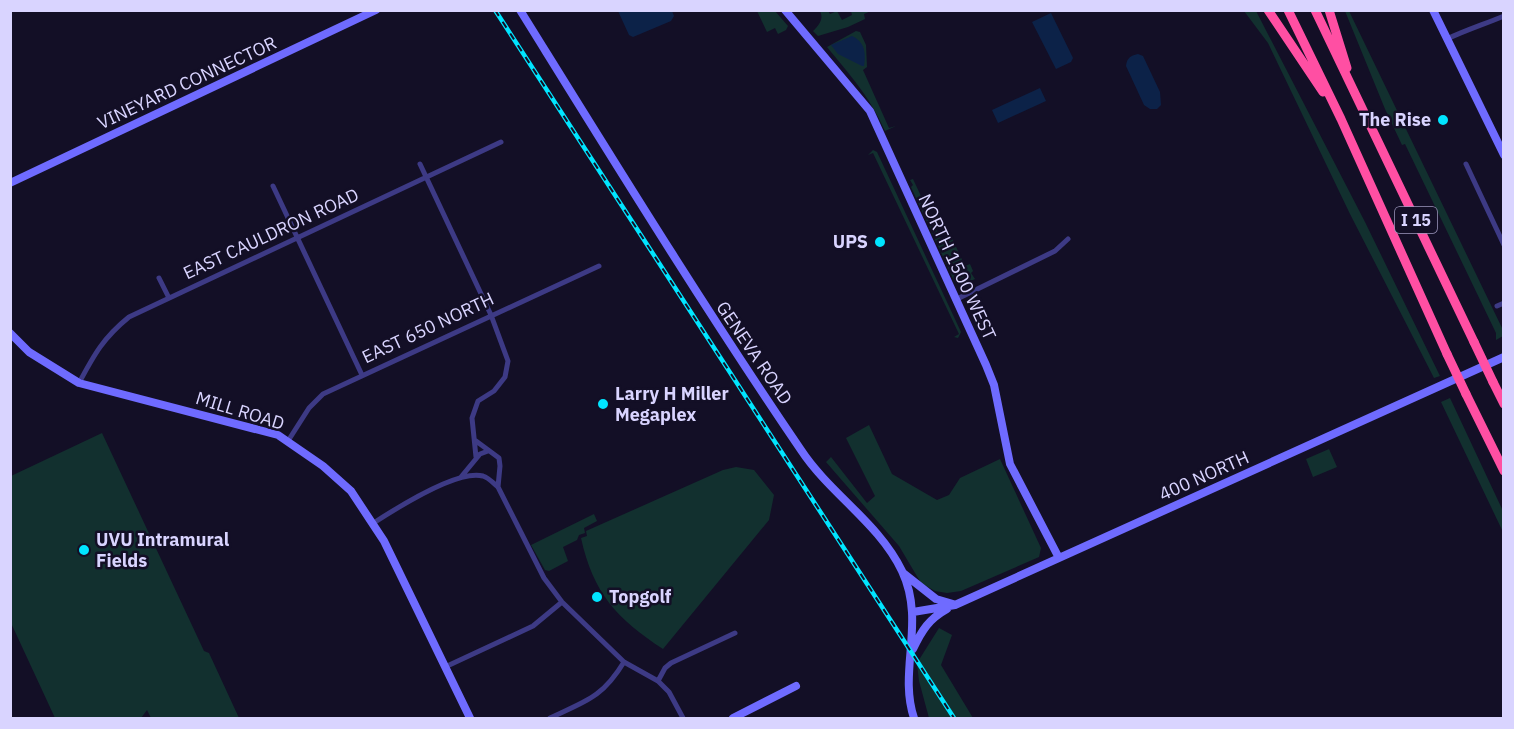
<svg xmlns="http://www.w3.org/2000/svg" width="1514" height="729" font-family="'IBM Plex Sans',sans-serif">
  <style>
    .green { fill: #12302f }
    .water { fill: #0c2248 }
    .lines { fill: none; stroke-linecap: round; stroke-linejoin: round }
    .street { stroke: #3d3a85; stroke-width: 5 }
    .secondary { stroke: #6f6bff; stroke-width: 8 }
    .highway { stroke: #ff4fa3; stroke-width: 9 }
    .rail-casing { stroke: #00e5ff; stroke-width: 4.5 }
    .rail { stroke: #130f26; stroke-width: 2; stroke-dasharray: 7; stroke-linecap: butt }
    .highway-bridge { stroke: #ff4fa3; stroke-width: 9 }
    .poi-dot { fill: #00e5ff; stroke: #130f26; stroke-width: 2 }
    .labels { text-anchor: middle; stroke-width: 5; stroke-linejoin: round; paint-order: stroke }
    .shield { fill: #130f26; stroke: #9e99be; stroke-width: 1.5 }
    .shield-label { font-size: 16px; font-weight: bold; fill: #d9d4ff }
    .street-label { font-size: 18px; fill: #d9d4ff; stroke: #130f26 }
    .poi-label { font-size: 18px; font-weight: bold; fill: #d9d4ff; stroke: #130f26; text-anchor: start }
  </style>
  <rect width="100%" height="100%" fill="#130f26"/>
  <!-- green -->
  <path class="green" d="M 757,11 L 775,11 L 788,26 L 786,30 L 778,34 L 775,28 L 767,32 Z
    M 820,11 L 828,11 L 830,14 L 837,11 L 842,20 L 852,15 L 851,11 L 871,11 L 864,14 L 865,19 L 848,27 L 818,36 L 813,31 C 819,25 824,19 820,11 Z
    M 1244,11 L 1256,11 L 1365,222 L 1440,376 L 1434,378 L 1350,214 L 1268,43 Z
    M 1345,11 L 1349,11 L 1503,330 L 1503,336 L 1496,340 L 1496,333 L 1405,144 L 1402,145 L 1385,109 Z
    M 856,31 L 860,32 L 866,45 L 867,67 L 863,70 L 889,128 L 896,126 L 885,131 C 870,97 850,75 827,47 Z
    M 873,150 L 877,152 L 961,332 L 958,338 L 954,337 L 959,334 L 873,153 L 868,155 Z
    M 913,179 L 943,243 L 952,238 L 965,266 L 970,264 L 973,271 L 971,273 L 975,279 L 962,285 L 955,283 L 911,187 L 913,185 L 910,180 Z
    M 1450,398 L 1503,511 L 1503,532 L 1441,402 Z
    M 869,425 L 892,474 L 937,500 L 949,495 L 960,478 L 1000,459 L 1041,548 L 1039,557 L 961,591 L 947,593 L 935,591 L 921,583 L 899,546 L 826,462 L 831,457 L 867,503 L 875,496 L 846,438 Z
    M 102,433 L 204,651 L 209,653 L 239,718 L 151,718 L 147,710 L 141,718 L 55,718 L 11,623 L 11,476 Z
    M 1329,449 L 1337,467 L 1313,477 L 1306,459 Z
    M 736,467 L 754,470 L 774,495 L 769,520 L 663,649 C 617,619 593,593 581,538 L 587,536 L 586,531 L 723,470 Z
    M 594,514 L 597,521 L 584,528 L 585,533 L 579,535 L 577,540 L 563,547 L 568,561 L 549,571 L 545,570 L 531,545 Z
    M 939,628 L 952,635 L 941,665 L 973,718 L 929,718 L 919,681 L 917,663 Z"/>
  <!-- water -->
  <path class="water" d="M 618,11 L 672,11 L 674,16 L 671,21 L 633,37 L 629,35 Z
    M 1051,13 L 1073,58 L 1071,62 L 1056,69 L 1032,22 Z
    M 852,36 C 865,42 866,53 864,66 L 862,66 L 838,54 L 831,45 Z
    M 1138,54 L 1143,56 L 1160,92 L 1161,105 L 1157,109 L 1150,109 L 1144,105 L 1126,66 C 1127,58 1130,56 1138,54 Z
    M 1040,88 L 1046,101 L 998,123 L 992,110 Z"/>
  <g class="lines">
    <!-- street -->
    <path class="street" d="M 1447,39 C 1466,30 1485,24 1504,16
      M 420,164 L 491,315 L 508,361 L 505,377 L 494,391 L 478,401 L 472,418 L 476,457
      M 1466,164 L 1504,245
      M 273,186 L 362,375
      M 159,278 L 169,298
      M 955,300 L 1055,251 L 1068,239
      M 1497,306 L 1504,303
      M 79,383 C 94,355 103,338 129,317 L 501,142
      M 288,441 L 309,408 L 323,394 L 599,266
      M 476,441 L 499,458 L 500,466 L 498,487
      M 461,477 L 480,454 L 488,451
      M 372,524 C 395,509 457,469 483,476 C 489,478 493,483 498,487 L 544,578 L 562,602 L 624,662 L 658,681 L 669,692 L 683,718
      M 445,667 L 533,626 L 562,602
      M 658,681 L 665,668 L 671,663 L 735,633
      M 550,718 C 586,701 602,698 624,662"/>
    <!-- secondary -->
    <path class="secondary" d="M 520,10 C 612,158 703,306 801,450 C 830,494 879,523 902,571 C 926,622 898,671 914,718
      M 785,10 L 870,111 L 986,365 L 994,385 L 1010,464 L 1059,558
      M 1433,10 L 1504,155
      M 10,183 L 376,10
      M 10,333 L 29,352 L 79,383 L 278,435 L 323,466 L 351,491 L 384,541 L 470,718
      M 903,573 L 936,599 L 953,604
      M 913,612 L 955,605 L 1504,357
      M 913,649 C 922,630 929,619 947,609
      M 733,718 L 796,686"/>
    <!-- highway -->
    <path class="highway" d="M 1268,10 L 1323,92
      M 1288,10 L 1341,119 L 1447,354
      M 1315,10 L 1474,342
      M 1329,10 L 1347,68
      M 1493,382 L 1504,404
      M 1466,394 L 1504,471"/>
    <!-- rail casing -->
    <g class="rail-casing">
      <path id="rail" d="M 495,10 L 954,718"/>
    </g>
    <!-- rail -->
    <use href="#rail" class="rail"/>
    <!-- highway-bridge -->
    <path class="highway-bridge" d="M 1474,342 L 1493,382
      M 1447,354 L 1466,394"/>
  </g>
  <!-- markers -->
  <g class="poi-dot">
    <circle cx="1443" cy="120" r="6"/>
    <circle cx="880" cy="242" r="6"/>
    <circle cx="603" cy="404" r="6"/>
    <circle cx="84" cy="550" r="6"/>
    <circle cx="597" cy="597" r="6"/>
  </g>
  <g class="labels">
    <!-- shield labels -->
    <rect class="shield" x="1395" y="207" width="42" height="26" rx="4.5"/>
    <g class="shield-label">
      <text x="1416" y="226">I 15</text>
    </g>
    <!-- street labels -->
    <g class="street-label">
      <text transform="translate(187 83) rotate(-25)" y="6">VINEYARD CONNECTOR</text>
      <text transform="translate(271 234) rotate(-25)" y="6">EAST CAULDRON ROAD</text>
      <text transform="translate(957 267) rotate(65)" y="6">NORTH 1500 WEST</text>
      <text transform="translate(428 328) rotate(-25)" y="6">EAST 650 NORTH</text>
      <text transform="translate(754 353) rotate(56)" y="6">GENEVA ROAD</text>
      <text transform="translate(240 411) rotate(17)" y="6">MILL ROAD</text>
      <text transform="translate(1204 476) rotate(-24)" y="6">400 NORTH</text>
    </g>
    <!-- poi labels -->
    <g class="poi-label">
      <text x="1431" y="126" text-anchor="end">The Rise</text>
      <text x="868" y="248" text-anchor="end">UPS</text>
      <text x="615" y="400">Larry H Miller<tspan x="615" dy="21">Megaplex</tspan></text>
      <text x="96" y="546">UVU Intramural<tspan x="96" dy="21">Fields</tspan></text>
      <text x="609" y="603">Topgolf</text>
    </g>
  </g>
  <!-- border -->
  <rect width="1514" height="729" fill="none" stroke="#d9d4ff" stroke-width="24"/>
</svg>
